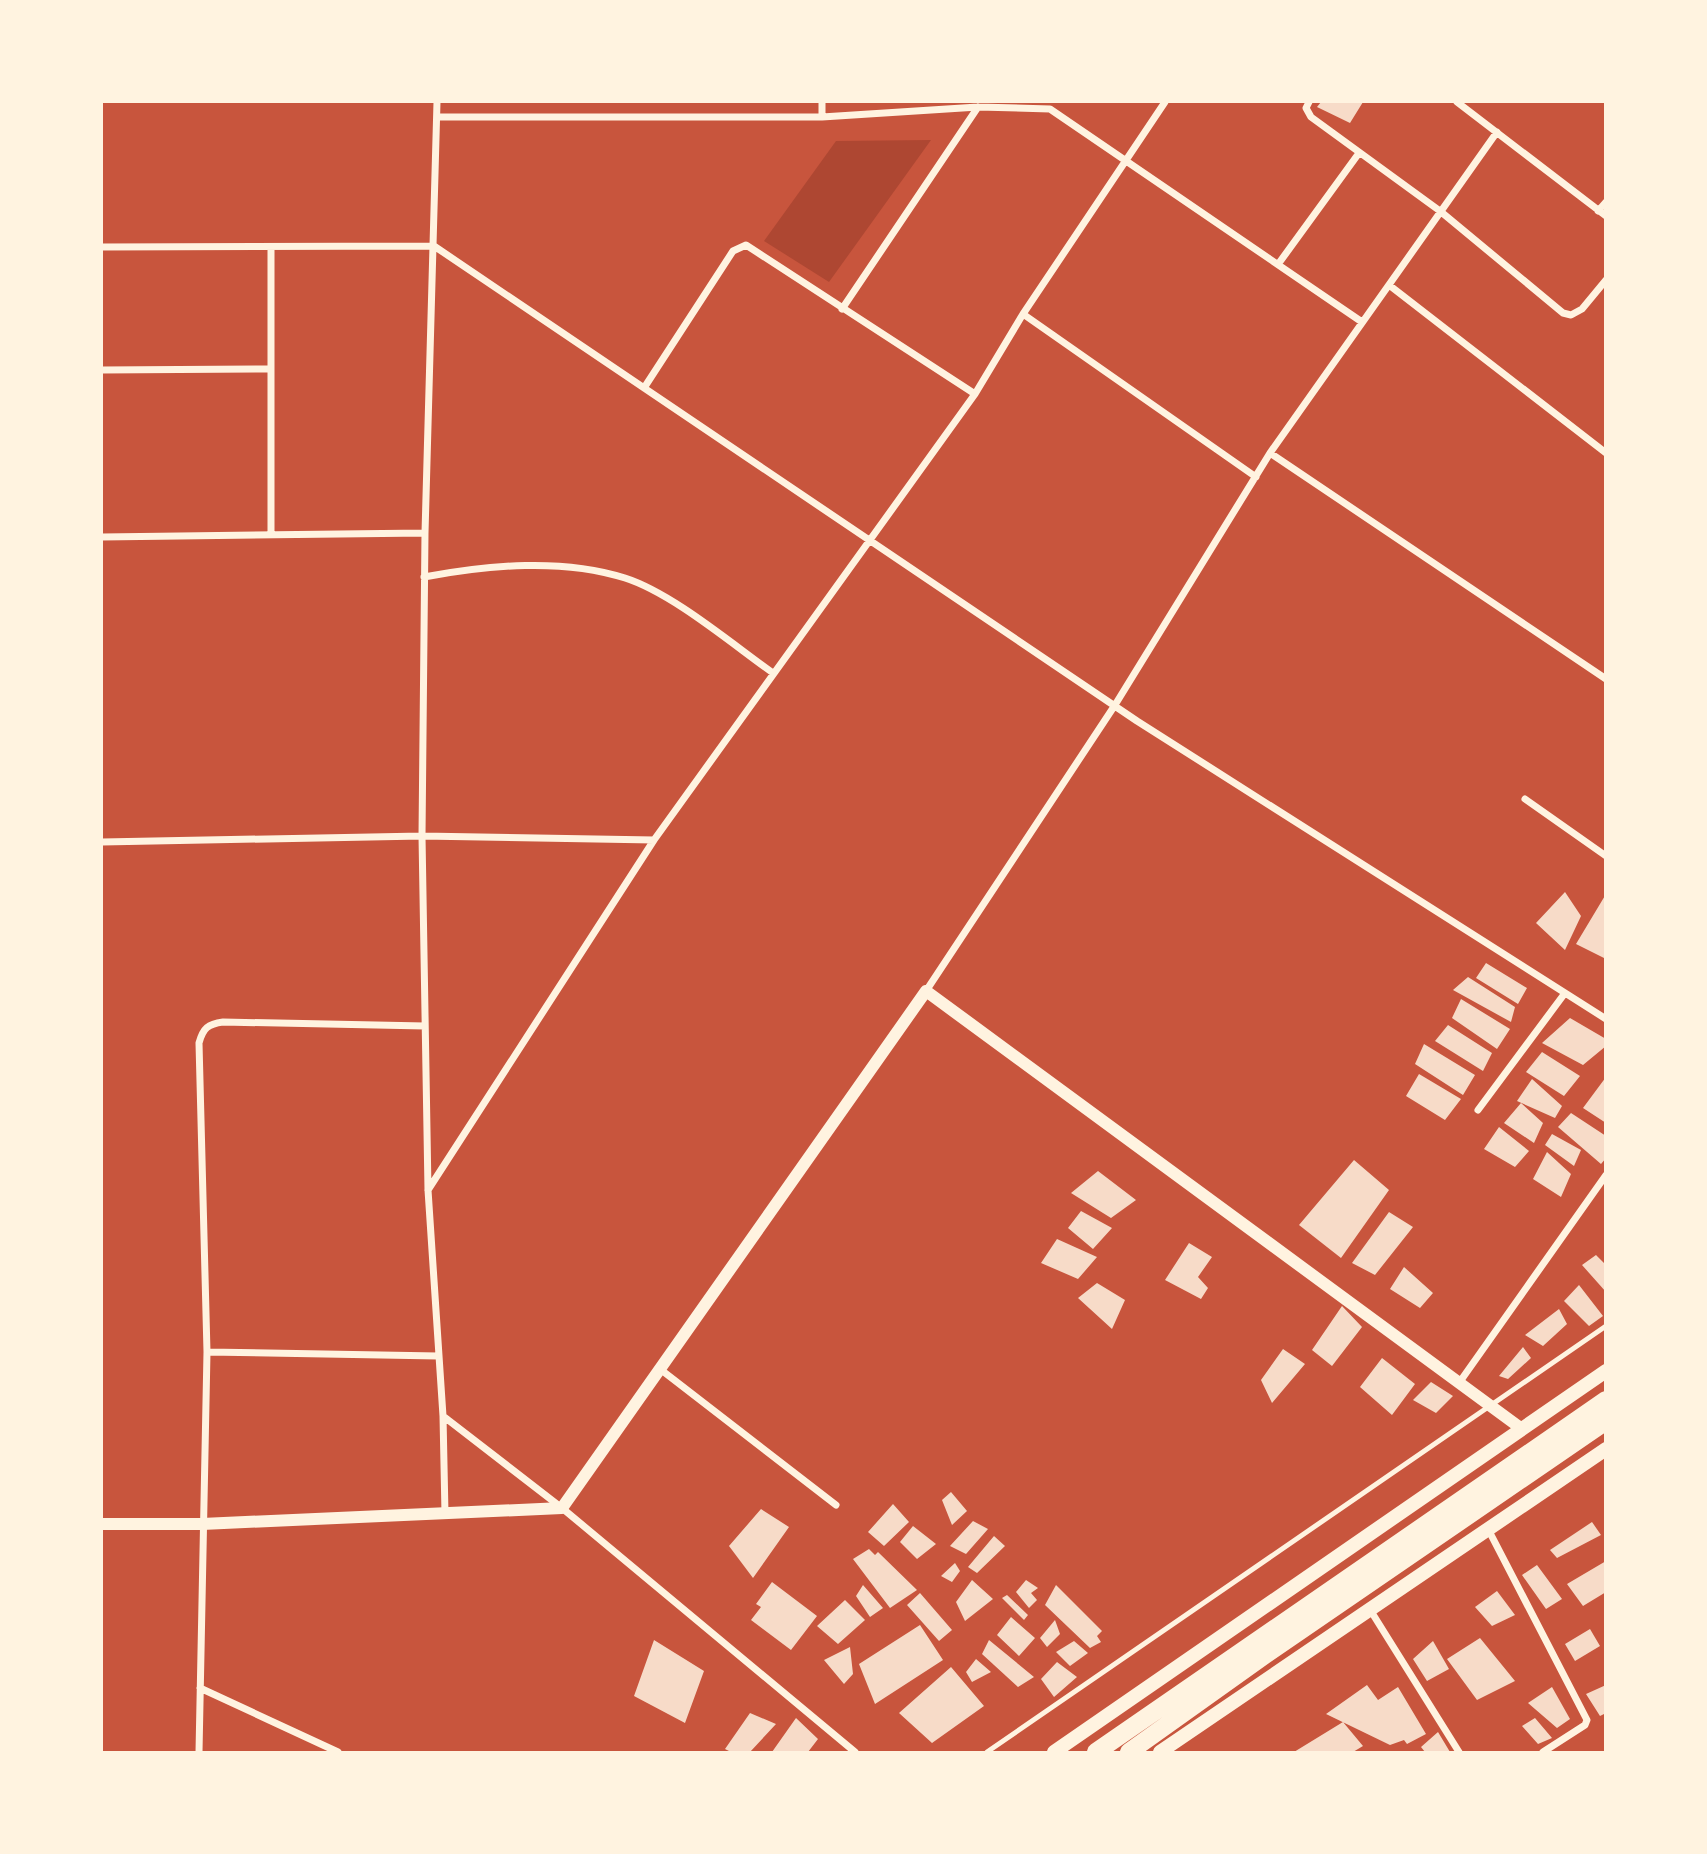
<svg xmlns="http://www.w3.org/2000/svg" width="1707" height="1854" font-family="'Roboto Serif',serif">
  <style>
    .green { fill: #ae4732 }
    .building { fill: #f7dbc8 }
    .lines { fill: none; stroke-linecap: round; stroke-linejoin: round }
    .service { stroke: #fff3e0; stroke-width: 5 }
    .minor { stroke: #fff3e0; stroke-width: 7 }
    .tertiary { stroke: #fff3e0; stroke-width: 12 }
    .secondary { stroke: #fff3e0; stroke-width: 14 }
    .primary { stroke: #fff3e0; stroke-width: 18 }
  </style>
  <rect width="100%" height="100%" fill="#c8553d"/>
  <!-- green -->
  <path class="green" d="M 931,140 L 829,282 L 764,241 L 836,141 Z"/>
  <!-- building -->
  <path class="building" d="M 1321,102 L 1363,102 L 1350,123 L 1317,107 Z
    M 1565,892 L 1581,916 L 1565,950 L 1536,923 Z
    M 1606,894 L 1606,959 L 1576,944 Z
    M 1486,963 L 1527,988 L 1518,1004 L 1476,978 Z
    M 1468,977 L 1515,1007 L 1511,1022 L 1453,990 Z
    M 1461,999 L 1510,1029 L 1497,1049 L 1452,1018 Z
    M 1570,1018 L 1606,1039 L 1606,1046 L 1583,1065 L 1542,1043 Z
    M 1448,1025 L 1492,1053 L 1483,1071 L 1435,1041 Z
    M 1424,1044 L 1475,1075 L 1463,1095 L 1415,1064 Z
    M 1542,1052 L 1580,1076 L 1564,1096 L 1526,1072 Z
    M 1419,1074 L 1461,1099 L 1445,1120 L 1406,1096 Z
    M 1606,1077 L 1606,1123 L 1583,1108 Z
    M 1532,1079 L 1562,1106 L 1555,1118 L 1517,1101 Z
    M 1521,1103 L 1543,1123 L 1534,1143 L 1504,1123 Z
    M 1571,1113 L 1606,1136 L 1606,1158 L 1601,1164 L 1558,1127 Z
    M 1499,1127 L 1529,1151 L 1515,1167 L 1484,1149 Z
    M 1552,1134 L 1581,1150 L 1574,1166 L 1545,1145 Z
    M 1547,1152 L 1571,1174 L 1561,1197 L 1533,1179 Z
    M 1354,1160 L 1389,1190 L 1341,1258 L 1299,1225 Z
    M 1098,1171 L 1136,1200 L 1111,1218 L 1071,1193 Z
    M 1081,1211 L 1112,1228 L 1093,1249 L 1068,1228 Z
    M 1389,1212 L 1413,1227 L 1375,1275 L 1352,1263 Z
    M 1057,1239 L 1097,1257 L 1078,1279 L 1041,1263 Z
    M 1189,1243 L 1212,1257 L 1198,1277 L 1208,1288 L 1201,1299 L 1165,1280 Z
    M 1596,1255 L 1606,1265 L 1606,1292 L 1582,1265 Z
    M 1404,1267 L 1433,1293 L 1420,1308 L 1390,1289 Z
    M 1097,1283 L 1125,1300 L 1112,1329 L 1078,1298 Z
    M 1579,1285 L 1603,1316 L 1589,1326 L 1564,1301 Z
    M 1342,1306 L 1362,1327 L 1332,1366 L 1312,1350 Z
    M 1559,1309 L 1567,1324 L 1543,1346 L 1525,1335 Z
    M 1523,1347 L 1531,1358 L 1508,1379 L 1499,1376 Z
    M 1283,1349 L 1305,1364 L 1272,1403 L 1261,1380 Z
    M 1382,1358 L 1415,1384 L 1392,1415 L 1360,1387 Z
    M 1431,1382 L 1453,1396 L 1436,1413 L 1413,1400 Z
    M 951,1492 L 967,1511 L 952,1525 L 942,1500 Z
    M 893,1504 L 909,1522 L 884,1546 L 868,1532 Z
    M 761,1509 L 789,1527 L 753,1578 L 729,1546 Z
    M 973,1521 L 988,1529 L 966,1554 L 950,1546 Z
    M 1592,1522 L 1601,1535 L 1557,1558 L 1550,1550 Z
    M 913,1526 L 936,1544 L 917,1559 L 900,1542 Z
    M 994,1536 L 1005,1546 L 977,1573 L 968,1567 Z
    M 869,1549 L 875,1555 L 878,1552 L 917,1590 L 890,1608 L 853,1559 Z
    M 1606,1561 L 1606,1592 L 1583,1606 L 1567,1584 Z
    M 955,1563 L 960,1571 L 952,1582 L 941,1576 Z
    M 1537,1565 L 1562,1599 L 1546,1609 L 1522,1575 Z
    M 972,1580 L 993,1599 L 965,1621 L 956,1602 Z
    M 1026,1580 L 1038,1588 L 1031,1593 L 1037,1600 L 1029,1608 L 1016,1592 Z
    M 772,1582 L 817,1616 L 791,1650 L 751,1620 L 761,1607 L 756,1604 Z
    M 863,1585 L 883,1608 L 870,1617 L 856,1596 Z
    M 1056,1585 L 1102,1631 L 1097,1636 L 1101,1642 L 1090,1648 L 1045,1605 Z
    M 1497,1591 L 1515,1615 L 1492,1626 L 1475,1607 Z
    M 920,1593 L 952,1630 L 939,1641 L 907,1605 Z
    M 1007,1595 L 1028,1615 L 1024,1620 L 1002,1598 Z
    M 845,1600 L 865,1620 L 838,1644 L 817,1626 Z
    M 1011,1617 L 1035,1638 L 1019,1656 L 997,1635 Z
    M 1055,1620 L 1060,1634 L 1047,1647 L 1040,1638 Z
    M 920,1625 L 943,1660 L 875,1704 L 859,1664 Z
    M 1590,1629 L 1600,1646 L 1575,1661 L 1565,1644 Z
    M 1480,1638 L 1515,1681 L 1477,1700 L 1447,1659 Z
    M 654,1640 L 704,1671 L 685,1723 L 634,1696 Z
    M 989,1640 L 1034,1677 L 1018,1687 L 982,1654 Z
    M 1074,1641 L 1088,1653 L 1070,1666 L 1056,1652 Z
    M 1433,1641 L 1449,1669 L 1427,1681 L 1413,1659 Z
    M 850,1647 L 853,1674 L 844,1684 L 824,1660 Z
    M 976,1659 L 991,1672 L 972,1682 L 966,1672 Z
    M 1057,1662 L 1077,1677 L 1054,1697 L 1041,1679 Z
    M 951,1667 L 984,1706 L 932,1743 L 899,1713 Z
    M 1367,1685 L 1378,1700 L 1398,1687 L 1426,1734 L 1407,1744 L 1404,1740 L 1390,1745 L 1326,1714 Z
    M 1606,1685 L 1606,1713 L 1600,1716 L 1586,1694 Z
    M 1552,1687 L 1570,1719 L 1557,1728 L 1528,1703 Z
    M 750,1713 L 776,1724 L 750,1752 L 731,1752 L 725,1749 Z
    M 796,1718 L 818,1739 L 808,1752 L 772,1752 Z
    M 1535,1718 L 1552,1738 L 1538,1744 L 1522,1726 Z
    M 1343,1722 L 1363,1746 L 1353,1752 L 1294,1752 Z
    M 1438,1732 L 1450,1752 L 1425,1752 L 1421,1747 Z"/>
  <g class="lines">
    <!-- service -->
    <path class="service" d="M 987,1752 L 1606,1326"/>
    <!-- minor -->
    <path class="minor" d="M 437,102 L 425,533 L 422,836 L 428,1190 L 443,1416 L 562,1508 L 855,1752
      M 1309,102 L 1306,108 L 1311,117 L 1440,211 L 1563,313 L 1571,315 L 1582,309 L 1606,280
      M 1457,102 L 1606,216
      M 437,117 L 822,117 L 978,107 L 1050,109 L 1362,322
      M 822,117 L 822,102
      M 1598,211 L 1606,202
      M 102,247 L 434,246 L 1137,721 L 1606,1019
      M 1279,263 L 1359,153
      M 1389,285 L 1606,453
      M 842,309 L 978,107
      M 1023,314 L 1256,477
      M 102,370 L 269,369
      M 644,388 L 733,251 L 746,245 L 975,394
      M 1270,453 L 1606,679
      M 271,534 L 271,249
      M 102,537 L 425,533
      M 424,577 C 489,565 562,558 625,578 C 672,593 732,644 773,673
      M 1525,799 L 1606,856
      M 102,842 L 422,836 L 654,840
      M 926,991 L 1115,705 L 1270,453 L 1497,132
      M 1478,1110 L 1565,993
      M 428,1190 L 654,840 L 975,394 L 1023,314 L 1165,102
      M 207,1352 L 438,1356
      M 660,1369 L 836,1505
      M 1459,1383 L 1606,1175
      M 443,1416 L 445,1514
      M 1488,1529 L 1587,1720 L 1585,1725 L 1543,1752
      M 1369,1608 L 1459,1752
      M 200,1688 L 338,1752
      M 199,1752 L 207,1352 L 199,1043 C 203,1028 208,1024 223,1022 L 425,1026"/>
    <!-- tertiary -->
    <path class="tertiary" d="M 102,1524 L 202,1524 L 562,1508 L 926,991 L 1522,1429"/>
    <!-- secondary -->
    <path class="secondary" d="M 1054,1752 L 1606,1371
      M 1160,1752 L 1606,1449"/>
    <!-- primary -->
    <path class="primary" d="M 1096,1752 L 1606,1400
      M 1129,1752 L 1265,1655 L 1606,1421"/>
  </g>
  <!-- border -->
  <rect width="1707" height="1854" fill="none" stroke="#fff3e0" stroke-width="206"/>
</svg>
